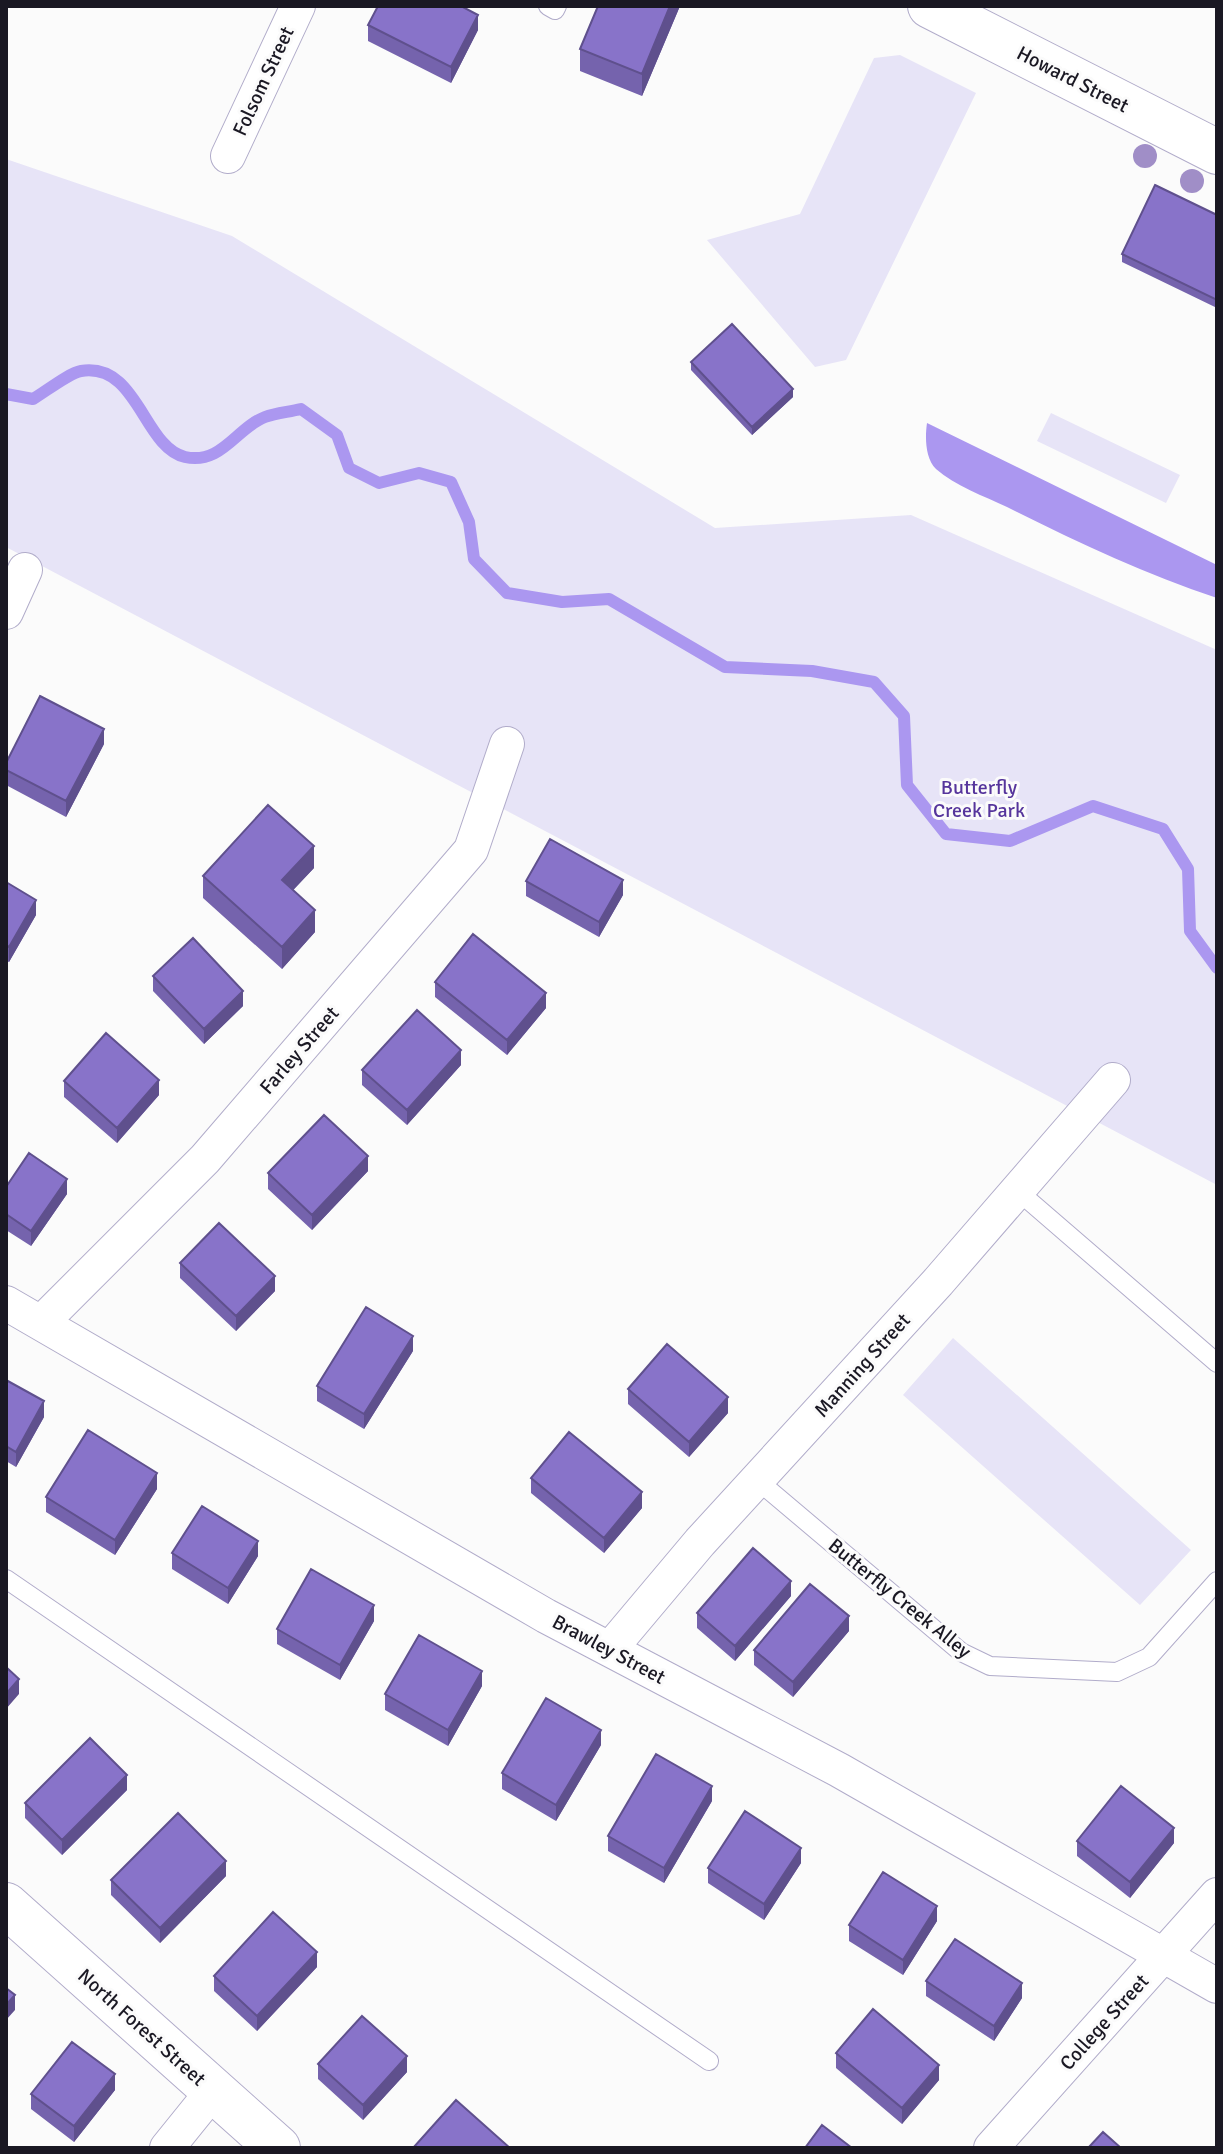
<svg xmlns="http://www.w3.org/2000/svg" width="1223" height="2154" font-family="Signika,sans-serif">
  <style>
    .green { fill: #e7e4f7 }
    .water { fill: #ab97f0 }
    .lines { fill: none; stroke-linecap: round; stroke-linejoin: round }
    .stream { stroke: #ab97f0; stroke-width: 12 }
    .lane-casing { stroke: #b1acca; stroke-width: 20 }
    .street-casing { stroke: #b1acca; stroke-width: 36 }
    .secondary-casing { stroke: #b1acca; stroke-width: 46 }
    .lane { stroke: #fff; stroke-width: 18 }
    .street { stroke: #fff; stroke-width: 34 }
    .secondary { stroke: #fff; stroke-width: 44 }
    .tree { fill: #a08ec7 }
    .wall { fill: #7563ad }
    .shaded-wall { fill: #5f508d }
    .building { fill: #8873c9; stroke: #5f508d; stroke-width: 2 }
    .labels { text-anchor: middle; stroke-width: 6; stroke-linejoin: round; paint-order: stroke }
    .street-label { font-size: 20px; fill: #1a1823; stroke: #fbfbfb }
    .park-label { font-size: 20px; fill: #56359c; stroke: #fbfbfb }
  </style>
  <rect width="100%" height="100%" fill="#fbfbfb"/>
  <!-- green -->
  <path class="green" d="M 900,55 L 976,93 L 846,360 L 815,367 L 707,240 L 800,214 L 874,58 Z
    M 6,159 L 232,236 L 715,528 L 911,515 L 1217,650 L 1217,1185 L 6,547 Z
    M 1051,413 L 1180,475 L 1166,503 L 1037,441 Z
    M 953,1338 L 1191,1550 L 1140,1605 L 903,1395 Z"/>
  <!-- water -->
  <path class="water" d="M 927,423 L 1217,565 L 1217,598 C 1144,574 1075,541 1007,507 C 984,496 955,486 936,469 C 925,458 925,437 927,423 Z"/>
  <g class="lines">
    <!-- stream -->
    <path class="stream" d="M 6,394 L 33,399 C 45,392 69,373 81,371 C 138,362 143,447 185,457 C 222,465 236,428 265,417 C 276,413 289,412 301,409 L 337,435 L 349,468 L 379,483 L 419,473 L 451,482 L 469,522 L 474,559 L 507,593 L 562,602 L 609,599 L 725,667 L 812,671 L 874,682 L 904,716 L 907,785 L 946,834 L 1010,841 L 1093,806 L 1163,829 L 1188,869 L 1190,931 L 1217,968"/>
    <!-- lane casing -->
    <g class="lane-casing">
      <path id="lane" d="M 548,6 L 555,10 L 557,6
        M 1019,1192 L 1217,1363
        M 757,1480 L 961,1652 L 990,1666 L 1117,1672 L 1149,1657 L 1217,1581
        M 6,1579 L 709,2061"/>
    </g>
    <!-- street casing -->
    <g class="street-casing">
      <path id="street" d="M 228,156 L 298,6
        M 6,612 L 25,570
        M 6,1303 L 546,1616 L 839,1770 L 1217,1986
        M 41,1323 L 205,1159 L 471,850 L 507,744
        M 610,1649 L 700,1542 L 938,1282 L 1113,1080
        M 167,2148 L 213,2091
        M 991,2148 L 1217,1895"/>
    </g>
    <!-- secondary casing -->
    <g class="secondary-casing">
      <path id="secondary" d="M 930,6 L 1217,152
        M 6,1905 L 278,2148"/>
    </g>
    <!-- lane -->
    <use href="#lane" class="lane"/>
    <!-- street -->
    <use href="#street" class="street"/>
    <!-- secondary -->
    <use href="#secondary" class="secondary"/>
  </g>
  <!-- trees -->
  <g class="tree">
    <circle cx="1145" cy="156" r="12"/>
    <circle cx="1192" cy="181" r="12"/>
  </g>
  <!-- wall -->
  <path class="wall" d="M 598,6 L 680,6 L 642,96 L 580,71 L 580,49 Z
    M 368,25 L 478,30 L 451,83 L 368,41 Z
    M 1217,215 L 1217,308 L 1122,262 L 1122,254 Z
    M 691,362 L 793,397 L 752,435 L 691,370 Z
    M 104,744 L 66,817 L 6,785 L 6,763 Z
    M 314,868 L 293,890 L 315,932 L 282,969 L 203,898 L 203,876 Z
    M 526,881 L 623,895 L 599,937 L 526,896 Z
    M 6,882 L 36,915 L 9,962 L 6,961 Z
    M 153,976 L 243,1006 L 204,1044 L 153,991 Z
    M 435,982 L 546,1008 L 507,1055 L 435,997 Z
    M 461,1065 L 407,1125 L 362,1085 L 362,1070 Z
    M 64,1081 L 159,1095 L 117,1143 L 64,1097 Z
    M 368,1171 L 312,1230 L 268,1189 L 268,1173 Z
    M 6,1187 L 67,1194 L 31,1246 L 6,1230 Z
    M 180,1263 L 275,1291 L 236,1331 L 180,1278 Z
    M 413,1351 L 364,1429 L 317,1401 L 317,1386 Z
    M 6,1380 L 44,1417 L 16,1467 L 6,1461 Z
    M 628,1389 L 728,1413 L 689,1457 L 628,1404 Z
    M 531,1478 L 642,1508 L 604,1553 L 531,1493 Z
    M 157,1489 L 115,1555 L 46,1512 L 46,1497 Z
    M 172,1553 L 258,1556 L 228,1604 L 172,1569 Z
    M 791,1596 L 735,1661 L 697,1628 L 697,1613 Z
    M 374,1621 L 340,1680 L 277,1644 L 277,1629 Z
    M 849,1631 L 793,1697 L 754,1665 L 754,1650 Z
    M 482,1686 L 448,1746 L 385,1710 L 385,1694 Z
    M 601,1745 L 556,1821 L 502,1789 L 502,1773 Z
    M 127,1790 L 62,1855 L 25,1818 L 25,1803 Z
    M 712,1801 L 664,1883 L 608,1851 L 608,1836 Z
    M 1077,1841 L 1174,1843 L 1130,1898 L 1077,1856 Z
    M 801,1863 L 764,1920 L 708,1883 L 708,1868 Z
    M 226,1876 L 160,1943 L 111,1895 L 111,1880 Z
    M 937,1921 L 903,1975 L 849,1941 L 849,1925 Z
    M 317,1967 L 257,2031 L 214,1991 L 214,1976 Z
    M 926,1981 L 1022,1998 L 994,2041 L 926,1996 Z
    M 836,2053 L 939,2080 L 902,2124 L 836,2068 Z
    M 318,2064 L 407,2072 L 363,2120 L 318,2079 Z
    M 115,2090 L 74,2142 L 31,2109 L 31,2094 Z"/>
  <!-- shaded-wall -->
  <path class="shaded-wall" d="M 670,6 L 680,6 L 642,96 L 642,74 Z
    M 478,15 L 478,30 L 451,83 L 451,67 Z
    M 793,389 L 793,397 L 752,435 L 752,427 Z
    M 104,729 L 104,744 L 66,817 L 66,801 Z
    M 314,846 L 314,868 L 282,902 L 282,880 Z
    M 623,880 L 623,895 L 599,937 L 599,922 Z
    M 36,900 L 36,915 L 9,962 L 9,947 Z
    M 315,910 L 315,932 L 282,969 L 282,947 Z
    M 243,991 L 243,1006 L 204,1044 L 204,1029 Z
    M 546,993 L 546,1008 L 507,1055 L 507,1040 Z
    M 461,1050 L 461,1065 L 407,1125 L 407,1110 Z
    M 159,1080 L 159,1095 L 117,1143 L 117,1128 Z
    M 368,1156 L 368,1171 L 312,1230 L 312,1215 Z
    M 67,1179 L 67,1194 L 31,1246 L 31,1231 Z
    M 275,1276 L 275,1291 L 236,1331 L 236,1316 Z
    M 413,1336 L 413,1351 L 364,1429 L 364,1414 Z
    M 728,1397 L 728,1413 L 689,1457 L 689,1442 Z
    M 44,1401 L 44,1417 L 16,1467 L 16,1452 Z
    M 157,1473 L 157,1489 L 115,1555 L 115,1540 Z
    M 642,1492 L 642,1508 L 604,1553 L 604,1538 Z
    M 258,1541 L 258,1556 L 228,1604 L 228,1588 Z
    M 791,1581 L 791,1596 L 735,1661 L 735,1646 Z
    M 374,1605 L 374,1621 L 340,1680 L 340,1665 Z
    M 849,1616 L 849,1631 L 793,1697 L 793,1682 Z
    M 482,1671 L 482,1686 L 448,1746 L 448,1730 Z
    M 19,1679 L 19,1694 L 6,1709 L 6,1694 Z
    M 601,1730 L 601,1745 L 556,1821 L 556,1805 Z
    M 127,1775 L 127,1790 L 62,1855 L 62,1840 Z
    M 712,1786 L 712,1801 L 664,1883 L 664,1868 Z
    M 1174,1828 L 1174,1843 L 1130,1898 L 1130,1882 Z
    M 801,1848 L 801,1863 L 764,1920 L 764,1904 Z
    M 226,1861 L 226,1876 L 160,1943 L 160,1928 Z
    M 937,1906 L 937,1921 L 903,1975 L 903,1960 Z
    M 317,1952 L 317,1967 L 257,2031 L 257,2016 Z
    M 1022,1983 L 1022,1998 L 994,2041 L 994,2026 Z
    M 15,1995 L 15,2010 L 6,2020 L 6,2005 Z
    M 407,2056 L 407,2072 L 363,2120 L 363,2105 Z
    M 939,2065 L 939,2080 L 902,2124 L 902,2108 Z
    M 115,2074 L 115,2090 L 74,2142 L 74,2126 Z"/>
  <!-- building -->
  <path class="building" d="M 378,6 L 461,6 L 478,15 L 451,67 L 368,25 Z
    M 598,6 L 670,6 L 642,74 L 580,49 Z
    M 1155,185 L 1217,215 L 1217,300 L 1122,254 Z
    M 732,324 L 793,389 L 752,427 L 691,362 Z
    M 40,696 L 104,729 L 66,801 L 6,770 L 6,763 Z
    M 268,805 L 314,846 L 282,880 L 315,910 L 282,947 L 203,876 Z
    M 550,839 L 623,880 L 599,922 L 526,881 Z
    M 6,882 L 36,900 L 9,947 L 6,945 Z
    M 473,934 L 546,993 L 507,1040 L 435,982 Z
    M 193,938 L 243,991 L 204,1029 L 153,976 Z
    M 417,1010 L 461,1050 L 407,1110 L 362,1070 Z
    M 106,1033 L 159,1080 L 117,1128 L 64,1081 Z
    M 324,1115 L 368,1156 L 312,1215 L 268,1173 Z
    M 29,1153 L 67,1179 L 31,1231 L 6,1214 L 6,1187 Z
    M 219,1223 L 275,1276 L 236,1316 L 180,1263 Z
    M 366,1307 L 413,1336 L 364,1414 L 317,1386 Z
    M 667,1344 L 728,1397 L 689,1442 L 628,1389 Z
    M 6,1380 L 44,1401 L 16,1452 L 6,1446 Z
    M 88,1430 L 157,1473 L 115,1540 L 46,1497 Z
    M 569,1432 L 642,1492 L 604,1538 L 531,1478 Z
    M 202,1506 L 258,1541 L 228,1588 L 172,1553 Z
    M 753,1548 L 791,1581 L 735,1646 L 697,1613 Z
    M 311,1569 L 374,1605 L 340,1665 L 277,1629 Z
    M 810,1584 L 849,1616 L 793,1682 L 754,1650 Z
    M 419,1635 L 482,1671 L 448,1730 L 385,1694 Z
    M 6,1667 L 19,1679 L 6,1694 Z
    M 546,1698 L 601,1730 L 556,1805 L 502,1773 Z
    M 90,1738 L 127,1775 L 62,1840 L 25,1803 Z
    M 656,1754 L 712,1786 L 664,1868 L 608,1836 Z
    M 1121,1786 L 1174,1828 L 1130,1882 L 1077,1841 Z
    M 745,1811 L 801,1848 L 764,1904 L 708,1868 Z
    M 178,1813 L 226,1861 L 160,1928 L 111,1880 Z
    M 883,1872 L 937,1906 L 903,1960 L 849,1925 Z
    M 273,1912 L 317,1952 L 257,2016 L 214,1976 Z
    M 955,1939 L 1022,1983 L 994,2026 L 926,1981 Z
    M 6,1988 L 15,1995 L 6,2005 Z
    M 873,2009 L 939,2065 L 902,2108 L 836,2053 Z
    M 362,2016 L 407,2056 L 363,2105 L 318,2064 Z
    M 72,2042 L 115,2074 L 74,2126 L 31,2094 Z
    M 456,2100 L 510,2148 L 413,2148 Z
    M 822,2125 L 852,2148 L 805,2148 Z
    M 1103,2132 L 1121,2148 L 1088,2148 Z"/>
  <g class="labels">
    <!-- street labels -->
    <g class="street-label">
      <text transform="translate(1073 79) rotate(27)" y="7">Howard Street</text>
      <text transform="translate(263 81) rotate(-65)" y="7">Folsom Street</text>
      <text transform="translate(299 1050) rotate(-49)" y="7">Farley Street</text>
      <text transform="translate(862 1365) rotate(-48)" y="7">Manning Street</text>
      <text transform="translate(900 1598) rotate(39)" y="7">Butterfly Creek Alley</text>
      <text transform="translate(609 1649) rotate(28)" y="7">Brawley Street</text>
      <text transform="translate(1104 2022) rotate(-48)" y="7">College Street</text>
      <text transform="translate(142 2027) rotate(42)" y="7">North Forest Street</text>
    </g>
    <!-- park labels -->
    <g class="park-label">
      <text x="979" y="794">Butterfly<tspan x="979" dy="23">Creek Park</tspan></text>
    </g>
  </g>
  <!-- border -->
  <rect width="1223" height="2154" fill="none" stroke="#1a1823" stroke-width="16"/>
</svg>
